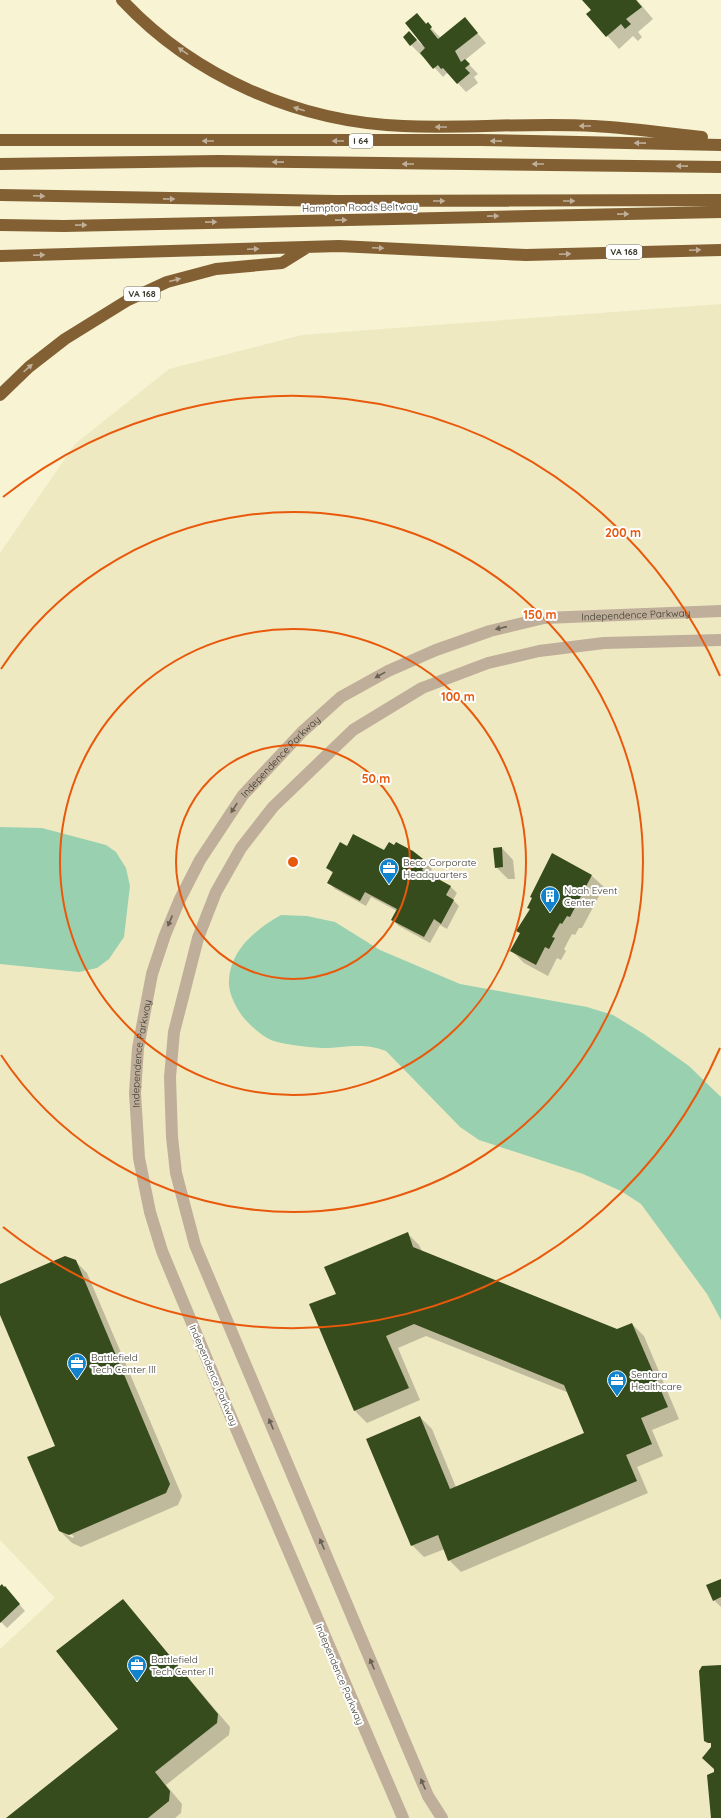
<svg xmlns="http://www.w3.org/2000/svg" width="721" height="1818" font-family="Quicksand,sans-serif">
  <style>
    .built { fill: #efe9c2 }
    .water { fill: #99d1b0 }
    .shadow { fill: #0003; fill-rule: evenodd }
    .building { fill: #374c1d }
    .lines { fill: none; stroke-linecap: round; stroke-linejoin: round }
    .minor { stroke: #bfae9a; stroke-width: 12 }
    .highway { stroke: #836034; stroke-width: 12 }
    .oneway { fill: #c0af99 }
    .oneway2 { fill: #696252 }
    .ring { fill: none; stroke: #e8590c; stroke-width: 2 }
    .labels { text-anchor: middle; stroke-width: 4; stroke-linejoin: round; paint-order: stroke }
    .shield { fill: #fefefe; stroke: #76746b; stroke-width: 1 }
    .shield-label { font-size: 9px; font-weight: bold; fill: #3b392c }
    .street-label { font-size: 10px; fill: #3b392c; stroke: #fefefe }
    .poi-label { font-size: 10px; fill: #3b392c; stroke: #fefefe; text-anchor: start }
    .centre { fill: #e8590c; stroke: #fefefe; stroke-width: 2 }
    .ring-label { font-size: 12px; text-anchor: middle; font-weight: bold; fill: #e8590c; stroke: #fefefe; stroke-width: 4; stroke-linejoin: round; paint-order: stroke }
  </style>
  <rect width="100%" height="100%" fill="#f7f3d3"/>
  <!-- built -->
  <path class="built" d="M 721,304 L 721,1818 L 0,1818 L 0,1649 L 55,1598 L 0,1540 L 0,553 L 75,444 L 169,369 L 302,335 Z"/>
  <!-- water -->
  <path class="water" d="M 0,827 L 42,828 L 106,845 L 116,852 L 126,868 L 130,886 L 124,937 L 109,959 L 97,968 L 79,972 L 0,964 Z
    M 281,915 L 307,916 L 335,922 L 380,950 L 460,984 L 587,1007 L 613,1015 L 644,1034 L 689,1066 L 721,1097 L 721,1320 L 707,1294 L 641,1204 L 621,1191 L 583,1174 L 479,1140 L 460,1127 L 386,1051 C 362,1042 347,1048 323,1048 C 313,1048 280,1044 271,1040 C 261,1036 250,1025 243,1017 C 236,1008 228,993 229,981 C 230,950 256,929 281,915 Z"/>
  <!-- shadow -->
  <path class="shadow" d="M 584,0 L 637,0 L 653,19 L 638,32 L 642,37 L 638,41 L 633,36 L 619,49 L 588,14 L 592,11 Z
    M 417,14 L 441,38 L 465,19 L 486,43 L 465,60 L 478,74 L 474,77 L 478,83 L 466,92 L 452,77 L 447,73 L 443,77 L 424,56 L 423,57 L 411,45 L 409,32 L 422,45 L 423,44 Z
    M 348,847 L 384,852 L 426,863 L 432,869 L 429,875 L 451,887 L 457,893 L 453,900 L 459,906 L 447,929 L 440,925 L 430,943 L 399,926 L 393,920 L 397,911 L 371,897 L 366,906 L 335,889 L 329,883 L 333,874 L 328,868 Z
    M 502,848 L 513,860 L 515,879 L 508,879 L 496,867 Z
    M 592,876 L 604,887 L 582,928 L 579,928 L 575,935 L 572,934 L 564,949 L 566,951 L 561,960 L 557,958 L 548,976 L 524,963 L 512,951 L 521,934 L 517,931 L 530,910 L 529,908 Z
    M 407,1233 L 419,1245 L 422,1251 L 618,1330 L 632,1324 L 644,1336 L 679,1419 L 652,1430 L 663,1456 L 637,1467 L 648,1493 L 461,1572 L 449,1560 L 445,1549 L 424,1557 L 412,1545 L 420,1417 L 432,1429 L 456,1487 L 585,1433 L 569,1393 L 426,1336 L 398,1348 L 420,1400 L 367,1423 L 355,1411 L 310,1305 L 337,1294 Z
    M 75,1261 L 87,1273 L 182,1496 L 178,1505 L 81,1547 L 72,1543 L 60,1531 L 57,1446 L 0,1313 L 0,1285 ZM 67,1533 L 74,1536 L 73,1538 L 67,1535 Z
    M 721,1580 L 721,1607 L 714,1600 Z
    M 0,1586 L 5,1587 L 25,1611 L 7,1628 L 0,1621 Z
    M 123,1601 L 230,1727 L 229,1735 L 166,1785 L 182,1804 L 181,1813 L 175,1818 L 7,1818 L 119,1730 Z"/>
  <!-- building -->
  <path class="building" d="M 582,0 L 636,0 L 642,7 L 626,19 L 631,24 L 625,29 L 621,24 L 606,37 L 586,14 L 591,10 Z
    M 417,13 L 426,24 L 428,22 L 432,27 L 430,29 L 438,39 L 465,17 L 478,33 L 455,51 L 461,62 L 465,59 L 470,64 L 465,68 L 470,73 L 457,84 L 443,68 L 441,69 L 438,65 L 433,69 L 420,53 L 425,48 L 405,23 Z
    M 409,31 L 417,40 L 410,46 L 403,37 Z
    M 353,834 L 384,850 L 389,842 L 394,845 L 396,842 L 413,851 L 427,862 L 422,870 L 451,886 L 446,895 L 454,900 L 441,924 L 434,919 L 424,937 L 391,920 L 397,909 L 365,892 L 360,901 L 327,883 L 333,872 L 326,868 L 340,842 L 347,846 Z
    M 502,847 L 503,867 L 495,868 L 493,848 Z
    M 552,853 L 592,875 L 570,917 L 567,916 L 562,924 L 560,923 L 552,937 L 555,938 L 549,949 L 545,947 L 536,965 L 510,951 L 520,933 L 516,931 L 530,909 L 527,908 L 532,898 L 530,897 Z
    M 408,1232 L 413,1247 L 617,1329 L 632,1323 L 668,1407 L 641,1418 L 652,1444 L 626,1455 L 637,1481 L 448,1561 L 438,1535 L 411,1546 L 366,1439 L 420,1416 L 450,1489 L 584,1433 L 564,1385 L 414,1324 L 386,1336 L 409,1388 L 354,1411 L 309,1304 L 336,1294 L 324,1267 Z
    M 65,1256 L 76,1260 L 170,1484 L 166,1493 L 69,1535 L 59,1531 L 27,1457 L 55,1446 L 0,1315 L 0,1284 Z
    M 721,1579 L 721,1597 L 713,1601 L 706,1585 Z
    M 2,1584 L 4,1587 L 5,1586 L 20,1604 L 0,1623 L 0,1586 Z
    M 123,1599 L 218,1714 L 217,1723 L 155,1772 L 170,1791 L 169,1801 L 148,1818 L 6,1818 L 118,1729 L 56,1651 Z
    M 721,1665 L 721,1818 L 711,1818 L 707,1775 L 714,1772 L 714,1769 L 702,1758 L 711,1747 L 711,1743 L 708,1743 L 704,1741 L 699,1671 L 702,1666 Z"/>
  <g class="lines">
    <!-- minor -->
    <g class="minor">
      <path id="s1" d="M 403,1818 L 228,1410 L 162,1251 L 150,1212 L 139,1158 L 135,1093 L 138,1048 L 152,974 L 165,935 L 180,899 L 200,860 L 243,795 L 302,732 L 341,697 L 388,671 L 436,650 L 490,631 L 544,618 L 721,611"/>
      <path d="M 442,1818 L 428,1796 L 414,1763 L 195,1245 L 176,1173 L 172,1137 L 170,1077 L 174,1032 L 198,938 L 216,892 L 241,848 L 273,807 L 353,730 L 422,688 L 488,663 L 539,651 L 604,643 L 721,640"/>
    </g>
    <!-- highway -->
    <path class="highway" d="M 122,0 C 194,77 298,122 403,126 C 466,129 531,122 594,126 C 630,128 666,133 702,137
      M 0,140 L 481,140 L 721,145
      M 0,164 L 219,161 L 721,167
      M 0,195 L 336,201 L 721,200
      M 0,225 L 64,226 L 721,212
      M 0,256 L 339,246 L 526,255 L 721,250
      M 0,395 L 29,367 L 65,339 L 128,300 L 167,282 L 216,269 L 282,263 L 306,248"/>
  </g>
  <!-- one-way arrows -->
  <defs><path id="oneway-solid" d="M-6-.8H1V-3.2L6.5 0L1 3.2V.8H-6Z"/></defs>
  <g class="oneway">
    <use href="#oneway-solid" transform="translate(183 51) rotate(-145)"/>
    <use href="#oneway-solid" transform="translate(299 109) rotate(-163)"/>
    <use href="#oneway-solid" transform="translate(585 126) rotate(180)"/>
    <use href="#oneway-solid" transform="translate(441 127) rotate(-180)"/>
    <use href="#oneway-solid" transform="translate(208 141) rotate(-180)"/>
    <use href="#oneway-solid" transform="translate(338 141) rotate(180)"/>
    <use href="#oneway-solid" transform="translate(496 141) rotate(-179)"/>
    <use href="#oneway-solid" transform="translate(640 143) rotate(-179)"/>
    <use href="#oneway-solid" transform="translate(278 162) rotate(-179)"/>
    <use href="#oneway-solid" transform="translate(408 164) rotate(-180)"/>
    <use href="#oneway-solid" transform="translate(538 164) rotate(-180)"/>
    <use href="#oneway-solid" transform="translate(682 166) rotate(-179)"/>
    <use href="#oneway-solid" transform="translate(39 196) rotate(2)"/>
    <use href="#oneway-solid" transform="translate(169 199) rotate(1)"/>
    <use href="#oneway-solid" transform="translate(439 201)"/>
    <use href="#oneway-solid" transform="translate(569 201)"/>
    <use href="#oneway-solid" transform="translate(623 214) rotate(-1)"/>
    <use href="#oneway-solid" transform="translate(493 216) rotate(-1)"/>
    <use href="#oneway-solid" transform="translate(341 220) rotate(-1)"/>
    <use href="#oneway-solid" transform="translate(211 222) rotate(-1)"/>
    <use href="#oneway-solid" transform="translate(81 225) rotate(-1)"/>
    <use href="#oneway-solid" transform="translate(378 248) rotate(3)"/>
    <use href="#oneway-solid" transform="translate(253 249) rotate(-2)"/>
    <use href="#oneway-solid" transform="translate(695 250) rotate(-2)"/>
    <use href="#oneway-solid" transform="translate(565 254) rotate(-2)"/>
    <use href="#oneway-solid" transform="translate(39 255) rotate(-2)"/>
    <use href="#oneway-solid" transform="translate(175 280) rotate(-15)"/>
    <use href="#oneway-solid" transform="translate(28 368) rotate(-42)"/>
  </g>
  <g class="oneway2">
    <use href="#oneway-solid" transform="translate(501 628) rotate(167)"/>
    <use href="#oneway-solid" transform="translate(380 675) rotate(151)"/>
    <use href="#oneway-solid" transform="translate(234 808) rotate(123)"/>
    <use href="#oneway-solid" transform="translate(170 921) rotate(113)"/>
    <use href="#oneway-solid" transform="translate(271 1424) rotate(-113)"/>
    <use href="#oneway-solid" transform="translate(322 1544) rotate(-113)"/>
    <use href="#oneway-solid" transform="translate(372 1664) rotate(-113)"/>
    <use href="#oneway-solid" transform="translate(423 1784) rotate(-114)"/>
  </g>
  <!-- distance rings -->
  <g class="ring">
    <circle cx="293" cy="862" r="117"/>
    <circle cx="293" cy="862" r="233"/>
    <path d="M1 669A350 350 0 1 1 1 1055"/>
    <path d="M720 1048A466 466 0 0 1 3 1227M3 497A466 466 0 0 1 720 676"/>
  </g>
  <!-- icons -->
  <defs>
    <g id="office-pin" transform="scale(1)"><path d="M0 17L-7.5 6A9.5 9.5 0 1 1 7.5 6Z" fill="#1083cc" stroke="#fefefe"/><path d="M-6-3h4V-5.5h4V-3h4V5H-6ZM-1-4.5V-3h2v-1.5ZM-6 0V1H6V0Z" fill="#fff"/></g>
    <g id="building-pin" transform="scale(1)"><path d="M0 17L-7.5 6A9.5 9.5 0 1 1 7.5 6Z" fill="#1083cc" stroke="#fefefe"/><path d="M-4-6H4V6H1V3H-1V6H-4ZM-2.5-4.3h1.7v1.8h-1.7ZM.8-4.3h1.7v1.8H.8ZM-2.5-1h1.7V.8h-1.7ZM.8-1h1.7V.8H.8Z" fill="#fff"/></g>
  </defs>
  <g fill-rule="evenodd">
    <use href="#office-pin" x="389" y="868"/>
    <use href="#building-pin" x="550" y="896"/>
    <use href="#office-pin" x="77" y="1363"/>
    <use href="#office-pin" x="617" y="1380"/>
    <use href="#office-pin" x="137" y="1665"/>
  </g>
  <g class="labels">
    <!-- shield labels -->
    <g class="shield">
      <rect x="349" y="134" width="24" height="14" rx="3"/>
      <rect x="606" y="245" width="36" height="14" rx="3"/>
      <rect x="124" y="287" width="36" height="14" rx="3"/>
    </g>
    <g class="shield-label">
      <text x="361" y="144">I 64</text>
      <text x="624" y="255">VA 168</text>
      <text x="142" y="297">VA 168</text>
    </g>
    <!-- street labels -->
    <g class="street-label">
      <text transform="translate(360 207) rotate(-1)" y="4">Hampton Roads Beltway</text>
      <text dy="4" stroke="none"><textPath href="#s1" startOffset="1549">Independence Parkway</textPath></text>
      <text dy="4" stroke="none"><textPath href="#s1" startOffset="1153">Independence Parkway</textPath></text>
      <text dy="4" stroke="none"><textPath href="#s1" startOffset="817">Independence Parkway</textPath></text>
      <text transform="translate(214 1375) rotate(67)" y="4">Independence Parkway</text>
      <text transform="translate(340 1674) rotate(67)" y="4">Independence Parkway</text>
    </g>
    <!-- poi labels -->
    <g class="poi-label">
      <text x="403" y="866">Beco Corporate<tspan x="403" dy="12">Headquarters</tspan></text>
      <text x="564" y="894">Noah Event<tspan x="564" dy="12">Center</tspan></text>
      <text x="91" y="1361">Battlefield<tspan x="91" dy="12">Tech Center III</tspan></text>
      <text x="631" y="1378">Sentara<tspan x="631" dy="12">Healthcare</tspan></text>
      <text x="151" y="1663">Battlefield<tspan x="151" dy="12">Tech Center II</tspan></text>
    </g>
  </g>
  <circle cx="293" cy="862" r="6" class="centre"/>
  <g class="ring-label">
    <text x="623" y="537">200 m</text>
    <text x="540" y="619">150 m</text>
    <text x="458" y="701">100 m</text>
    <text x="376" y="783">50 m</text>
  </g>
</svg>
